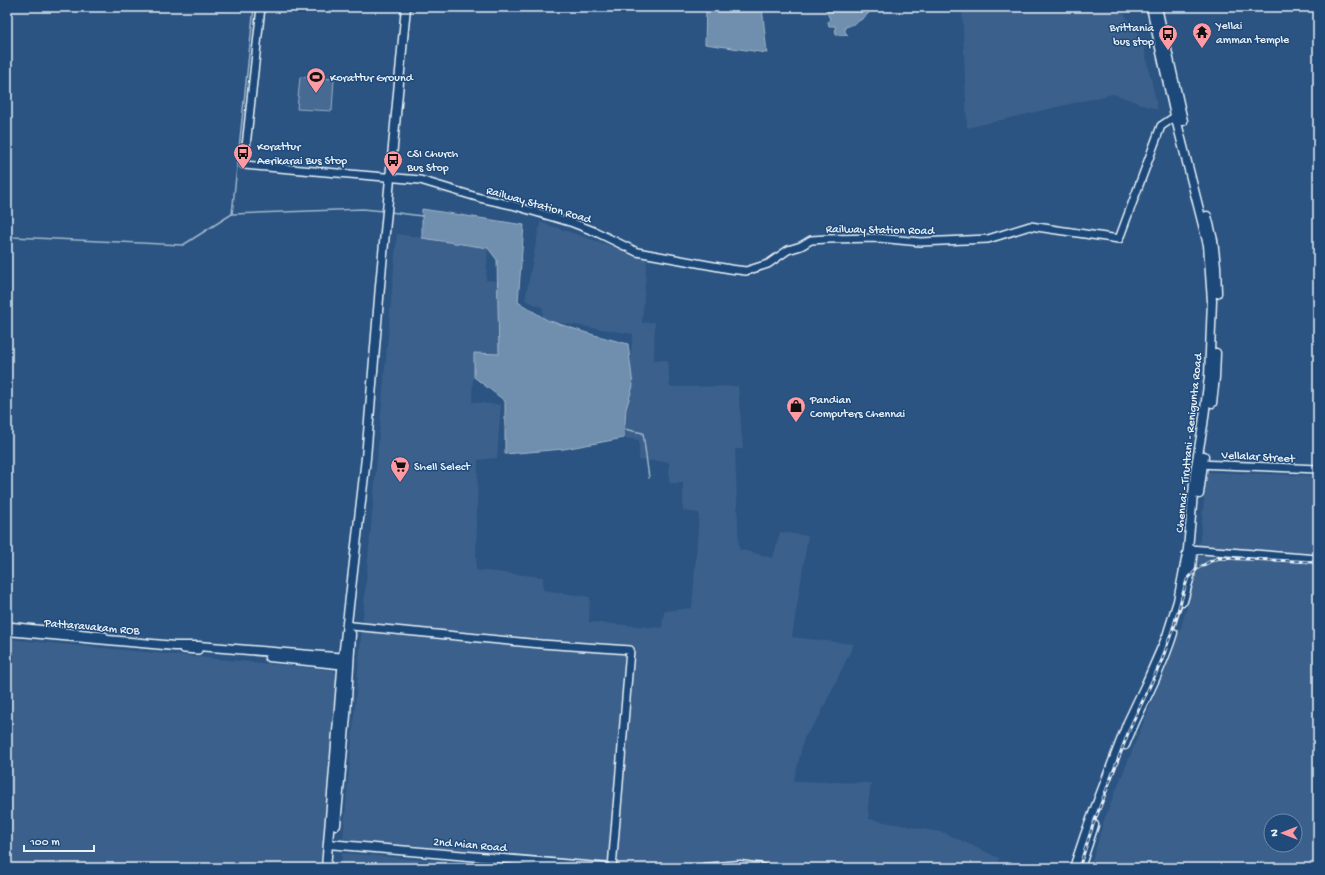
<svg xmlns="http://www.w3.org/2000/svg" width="1325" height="875" font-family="'Gochi Hand',sans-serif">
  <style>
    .built { fill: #3a608b; fill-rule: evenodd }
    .green { fill: #476b93; stroke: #98aec6 }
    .water { fill: #708ead; stroke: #a0b6cb }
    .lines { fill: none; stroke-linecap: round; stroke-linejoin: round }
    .stream { stroke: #a0b6cb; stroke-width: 1.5 }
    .tertiary-casing { stroke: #e8f1f8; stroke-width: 10 }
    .secondary-casing { stroke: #e8f1f8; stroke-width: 11 }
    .primary-casing { stroke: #e8f1f8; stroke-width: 11 }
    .tertiary { stroke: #1f4a7a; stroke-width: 7 }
    .secondary { stroke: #1f4a7a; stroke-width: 8 }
    .primary { stroke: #1f4a7a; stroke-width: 8 }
    .rail-casing { stroke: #e8f1f8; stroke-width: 3 }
    .rail { stroke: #1f4a7a; stroke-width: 1.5; stroke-dasharray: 4.5; stroke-linecap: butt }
    .labels { text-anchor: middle; stroke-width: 3; stroke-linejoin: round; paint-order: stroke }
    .poi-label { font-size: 12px; fill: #e8f1f8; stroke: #1f4a7a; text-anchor: start }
    .street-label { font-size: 12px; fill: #e8f1f8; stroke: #1f4a7a }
  </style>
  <rect width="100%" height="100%" fill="#2b5482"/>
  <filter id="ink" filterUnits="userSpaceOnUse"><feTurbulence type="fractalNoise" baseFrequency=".025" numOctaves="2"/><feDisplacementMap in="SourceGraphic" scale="8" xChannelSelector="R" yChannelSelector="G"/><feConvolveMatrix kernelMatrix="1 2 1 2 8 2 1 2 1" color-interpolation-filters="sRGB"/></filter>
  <g filter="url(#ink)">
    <!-- built -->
    <path class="built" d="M 336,7 L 378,7 L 378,11 Z
      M 962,7 L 1119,7 L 1142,38 L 1158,110 L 1113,94 L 967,128 Z
      M 540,222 L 647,258 L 642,323 L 655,322 L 654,360 L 668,360 L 670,387 L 738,386 L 743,449 L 735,449 L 739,549 L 773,558 L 780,532 L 808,536 L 792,637 L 854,644 L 819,717 L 804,738 L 794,781 L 871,783 L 868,806 L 869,819 L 945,833 L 999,858 L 997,868 L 795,868 L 734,862 L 673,868 L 620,865 L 343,839 L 397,234 L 488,248 L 486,280 L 508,282 L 500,362 L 474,360 L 472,402 L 501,405 L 497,458 L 478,460 L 476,570 L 543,577 L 543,590 L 590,597 L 589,622 L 662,628 L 664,611 L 692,608 L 699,513 L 683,511 L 683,483 L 669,483 L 669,462 L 639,460 L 639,440 L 625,438 L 631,351 L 633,334 L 542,320 L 543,308 L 525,300 Z
      M 1207,472 L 1318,476 L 1318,868 L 1090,868 L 1104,820 L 1178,637 L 1196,576 ZM 1271,821 L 1295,821 L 1295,845 L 1271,845 Z
      M 7,639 L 334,670 L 338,678 L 322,868 L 7,868 Z
      M 342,853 L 529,868 L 341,868 Z"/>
    <!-- green -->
    <path class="green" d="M 300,77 L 334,79 L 332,111 L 297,109 Z"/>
    <!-- water -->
    <path class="water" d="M 706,7 L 762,7 L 767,53 L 705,44 Z
      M 824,7 L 874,7 C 868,16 855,25 845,27 L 845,32 L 848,35 L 836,35 L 835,26 L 829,26 L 828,22 L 830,19 Z
      M 422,209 L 524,225 L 518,302 L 547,320 L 587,333 L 628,344 L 633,386 L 626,409 L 624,438 L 564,449 L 505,454 L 505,401 L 474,377 L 474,353 L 499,354 L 497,260 L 488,248 L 422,238 Z"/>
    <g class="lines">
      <!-- stream -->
      <path class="stream" d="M 390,212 L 422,216
        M 232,214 L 254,7
        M 7,236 L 13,237 L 183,245 L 232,214 L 363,209 L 384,211
        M 624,429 L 643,433 L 649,478"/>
      <!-- tertiary casing -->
      <g class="tertiary-casing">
        <path id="tertiary" d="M 261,7 L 244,165 L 420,180 L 480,198 L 512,205 L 573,223 L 596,232 L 637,252 L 730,269 L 746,271 L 768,264 L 788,250 L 801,246 L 811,240 L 827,239 L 878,238 L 920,242 L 988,239 L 1030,226 L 1119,239 L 1161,126 L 1179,114
          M 1198,464 L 1318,469
          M 1189,549 L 1318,559
          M 7,626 L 104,636
          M 352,626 L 541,644 L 630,650 L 612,868
          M 184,649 L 198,650"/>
      </g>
      <!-- secondary casing -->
      <g class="secondary-casing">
        <path id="secondary" d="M 7,631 L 175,646 L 198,646 L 347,658
          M 269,657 L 347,665
          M 336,825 L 346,715 L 351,634
          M 328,844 L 610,868
          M 326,868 L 343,658 L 366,458 L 380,286 L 406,7
          M 704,868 L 740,865 L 762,868"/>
      </g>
      <!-- primary casing -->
      <g class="primary-casing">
        <path id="primary" d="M 1157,7 L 1162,30
          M 1165,41 L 1183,121
          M 1207,216 L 1213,240 L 1216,266 L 1217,293
          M 1212,403 L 1215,377 L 1216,353
          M 1199,494 L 1204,456
          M 1183,601 L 1190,576 L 1193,550
          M 1125,745 C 1140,707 1161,673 1173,633
          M 1074,868 L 1085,835 L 1128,722 L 1146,684 L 1167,636 L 1178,601 L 1188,549 L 1195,472 L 1203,425 L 1209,377 L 1212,301 L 1208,245 L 1174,111 L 1151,7
          M 1080,868 L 1094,825"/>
      </g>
      <!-- tertiary -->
      <use href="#tertiary" class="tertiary"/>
      <!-- secondary -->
      <use href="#secondary" class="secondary"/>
      <!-- primary -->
      <use href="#primary" class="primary"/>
      <!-- rail casing -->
      <g class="rail-casing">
        <path id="rail" d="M 1079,868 L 1093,825 L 1130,728 L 1162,660 L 1174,625 L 1187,580 L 1198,568 L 1211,561 L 1219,558 L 1318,562"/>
      </g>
      <!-- rail -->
      <use href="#rail" class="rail"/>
    </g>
  </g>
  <!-- icons -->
  <defs>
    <g id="temple-pin" transform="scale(1)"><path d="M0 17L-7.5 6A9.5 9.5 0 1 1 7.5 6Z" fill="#ff9aa2" stroke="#1f4a7a"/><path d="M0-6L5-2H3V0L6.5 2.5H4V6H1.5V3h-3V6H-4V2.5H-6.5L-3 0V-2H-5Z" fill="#111"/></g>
    <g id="bus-pin" transform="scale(1)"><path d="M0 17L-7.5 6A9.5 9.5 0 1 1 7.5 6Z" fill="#ff9aa2" stroke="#1f4a7a"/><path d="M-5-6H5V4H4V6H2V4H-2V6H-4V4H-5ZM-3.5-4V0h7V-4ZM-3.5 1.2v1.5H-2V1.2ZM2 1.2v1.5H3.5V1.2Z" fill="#111"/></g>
    <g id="stadium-pin" transform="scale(1)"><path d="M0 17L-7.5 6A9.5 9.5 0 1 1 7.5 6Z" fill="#ff9aa2" stroke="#1f4a7a"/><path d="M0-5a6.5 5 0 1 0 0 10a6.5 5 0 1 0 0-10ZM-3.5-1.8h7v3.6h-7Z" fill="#111"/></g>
    <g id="shop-pin" transform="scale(1)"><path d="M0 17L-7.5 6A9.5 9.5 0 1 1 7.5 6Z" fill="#ff9aa2" stroke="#1f4a7a"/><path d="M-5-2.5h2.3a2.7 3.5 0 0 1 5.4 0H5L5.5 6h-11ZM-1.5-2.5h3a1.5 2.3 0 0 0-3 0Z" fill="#111"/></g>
    <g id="supermarket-pin" transform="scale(1)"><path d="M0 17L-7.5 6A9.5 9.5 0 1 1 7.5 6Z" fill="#ff9aa2" stroke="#1f4a7a"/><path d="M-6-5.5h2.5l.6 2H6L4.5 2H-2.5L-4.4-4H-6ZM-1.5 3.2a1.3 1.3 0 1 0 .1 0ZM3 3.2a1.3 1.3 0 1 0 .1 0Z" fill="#111"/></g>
  </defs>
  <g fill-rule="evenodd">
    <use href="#temple-pin" x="1202" y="32"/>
    <use href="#bus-pin" x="1168" y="34"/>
    <use href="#stadium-pin" x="316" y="77"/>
    <use href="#bus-pin" x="243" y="153"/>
    <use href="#bus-pin" x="393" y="160"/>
    <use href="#shop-pin" x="796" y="406"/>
    <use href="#supermarket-pin" x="400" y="466"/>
  </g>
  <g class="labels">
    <!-- poi labels -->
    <g class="poi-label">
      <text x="1216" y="29">Yellai<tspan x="1216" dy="14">amman temple</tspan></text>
      <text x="1154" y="31" text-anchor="end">Brittania<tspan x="1154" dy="14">bus stop</tspan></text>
      <text x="330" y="81">Korattur Ground</text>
      <text x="257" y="150">Korattur<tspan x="257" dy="14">Aerikarai Bus Stop</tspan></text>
      <text x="407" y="157">CSI Church<tspan x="407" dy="14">Bus Stop</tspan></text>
      <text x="810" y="403">Pandian<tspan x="810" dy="14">Computers Chennai</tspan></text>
      <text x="414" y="470">Shell Select</text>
    </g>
    <!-- street labels -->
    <g class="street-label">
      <text transform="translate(539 204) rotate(16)" y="4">Railway Station Road</text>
      <text transform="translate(880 229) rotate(1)" y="4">Railway Station Road</text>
      <text transform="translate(1188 443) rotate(-84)" y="4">Chennai - Tiruttani - Renigunta Road</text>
      <text transform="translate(1258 456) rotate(3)" y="4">Vellalar Street</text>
      <text transform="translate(92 626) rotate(5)" y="4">Pattaravakam ROB</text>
      <text transform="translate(470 844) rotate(5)" y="4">2nd Mian Road</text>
    </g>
  </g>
  <!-- margin -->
  <rect width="1325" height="875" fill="none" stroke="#1f4a7a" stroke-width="24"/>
  <rect x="12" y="12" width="1301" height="851" fill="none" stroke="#e8f1f8" stroke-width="1.5" filter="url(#ink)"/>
  <!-- north arrow -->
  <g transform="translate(1283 833) rotate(270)"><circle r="19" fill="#1f4a7a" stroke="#6f8dac"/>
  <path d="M0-3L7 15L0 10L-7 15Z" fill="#ff9aa2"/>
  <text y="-6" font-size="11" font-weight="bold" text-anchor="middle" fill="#e8f1f8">N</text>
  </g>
  <!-- scale -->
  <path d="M24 845v6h70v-6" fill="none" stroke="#e8f1f8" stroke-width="2"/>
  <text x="30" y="845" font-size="12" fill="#e8f1f8" stroke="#1f4a7a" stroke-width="3" paint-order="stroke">100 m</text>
</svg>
